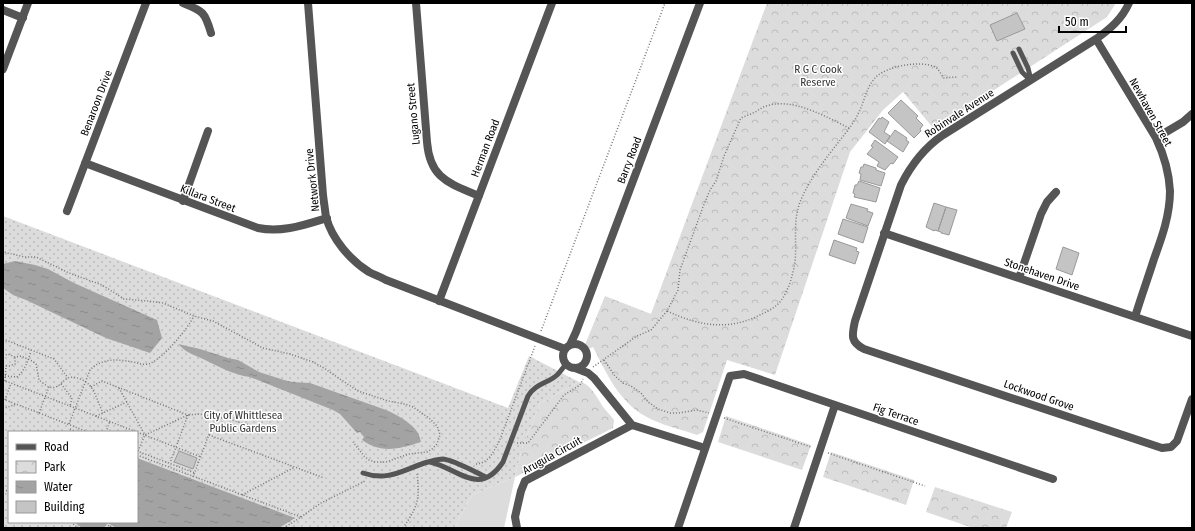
<svg xmlns="http://www.w3.org/2000/svg" width="1195" height="531" font-family="'Fira Sans Condensed',sans-serif">
  <style>
    .grass { fill: #dcdcdc }
    .park { fill: url(#park-crowns) }
    .garden { fill: url(#garden-dots); fill-rule: evenodd }
    .water { fill: url(#water-ripples) }
    .building { fill: #c4c4c4; stroke: #999 }
    .lines { fill: none; stroke-linecap: round; stroke-linejoin: round }
    .path { stroke: #777; stroke-width: 1.5; stroke-dasharray: 1 2; stroke-linecap: butt }
    .lane { stroke: #555; stroke-width: 5 }
    .street { stroke: #555; stroke-width: 8 }
    .labels { text-anchor: middle; stroke-width: 3; stroke-linejoin: round; paint-order: stroke }
    .park-label { font-size: 11px; fill: #333; stroke: #fff }
    .street-label { font-size: 11px; fill: #000; stroke: #fff }
  </style>
  <defs>
    <pattern id="park-crowns" width="20" height="18" patternUnits="userSpaceOnUse"><rect width="20" height="18" fill="#dcdcdc"/><path d="M2 6a3 3 0 1 1 6 0M12 15a3 3 0 1 1 6 0" fill="none" stroke="#bbb"/></pattern>
    <pattern id="garden-dots" width="8" height="8" patternUnits="userSpaceOnUse"><rect width="8" height="8" fill="#dcdcdc"/><path d="M2 2h.1M6 6h.1" fill="none" stroke="#bbb" stroke-width="1.8" stroke-linecap="round"/></pattern>
    <pattern id="water-ripples" width="26" height="14" patternUnits="userSpaceOnUse"><rect width="26" height="14" fill="#a3a3a3"/><path d="M2 4q2-2 4 0t4 0M15 11q2-2 4 0t4 0" fill="none" stroke="#8b8b8b"/></pattern>
  </defs>
  <rect width="100%" height="100%" fill="#fff"/>
  <!-- grass -->
  <path class="grass" d="M 515,477 L 504,528 L 454,528 L 472,495 Z"/>
  <!-- park -->
  <path class="park" d="M 767,3 L 1116,3 L 1107,17 L 934,129 L 903,92 L 883,110 L 850,152 L 775,375 L 727,360 L 703,432 L 697,435 C 680,429 661,425 645,416 C 619,402 606,372 593,347 L 582,352 L 605,296 L 651,314 Z
    M 579,382 C 591,383 598,400 604,408 C 607,412 611,416 614,420 L 613,428 L 515,477 L 522,448 L 540,403 Z
    M 726,416 L 811,445 L 802,470 L 718,442 Z
    M 831,452 L 914,480 L 906,505 L 823,477 Z
    M 935,487 L 1012,512 L 1006,528 L 973,528 L 926,512 Z"/>
  <!-- garden -->
  <path class="garden" d="M 3,216 L 508,408 L 529,356 L 579,382 L 540,403 L 522,448 L 515,477 L 472,495 L 454,528 L 3,528 ZM 9,432 L 137,432 L 137,522 L 9,522 Z"/>
  <!-- water -->
  <path class="water" d="M 15,261 L 35,265 L 48,269 L 74,283 L 157,320 L 162,338 L 150,353 L 106,338 L 26,300 L 13,295 L 3,288 L 3,264 Z
    M 178,344 L 200,349 L 228,358 L 238,360 L 259,372 L 284,380 L 292,382 L 310,383 L 386,410 C 396,414 412,423 418,433 C 419,435 420,439 421,442 C 399,449 382,454 362,440 L 364,437 L 360,432 L 357,433 L 340,414 L 333,410 L 250,377 C 233,375 218,366 203,359 C 192,354 187,353 178,344 Z
    M 137,458 L 295,518 L 279,528 L 116,528 L 108,523 L 104,528 L 82,528 L 74,522 L 137,522 Z"/>
  <!-- building -->
  <path class="building" d="M 1017,13 L 1025,29 L 997,41 L 990,25 Z
    M 901,100 L 918,116 L 916,118 L 923,125 L 920,129 L 921,131 L 914,138 L 888,113 Z
    M 882,117 L 889,122 L 884,132 L 890,136 L 885,144 L 869,132 L 879,118 L 881,119 Z
    M 895,130 L 907,138 L 906,140 L 909,142 L 903,152 L 887,141 Z
    M 875,140 L 898,157 L 893,164 L 891,163 L 885,170 L 877,166 L 879,162 L 867,154 L 873,147 L 871,146 Z
    M 864,164 L 876,168 L 876,170 L 885,173 L 881,186 L 860,180 L 861,174 L 859,173 L 861,167 L 863,167 Z
    M 859,181 L 880,188 L 876,202 L 854,197 L 855,194 L 853,193 L 855,185 L 857,185 Z
    M 934,203 L 946,207 L 938,231 L 934,230 L 934,231 L 926,227 Z
    M 851,204 L 868,209 L 867,211 L 873,213 L 868,226 L 846,218 Z
    M 946,207 L 957,210 L 949,235 L 941,233 L 941,232 L 938,231 Z
    M 843,219 L 868,227 L 863,243 L 838,234 Z
    M 834,240 L 857,248 L 856,251 L 859,252 L 855,264 L 829,255 Z
    M 1063,247 L 1079,253 L 1072,275 L 1056,269 Z
    M 179,451 L 197,458 L 193,469 L 174,462 Z"/>
  <g class="lines">
    <!-- path -->
    <path class="path" d="M 849,128 C 826,117 793,97 766,106 C 762,107 758,111 753,113 C 749,115 745,116 741,118 L 724,156 L 716,181 L 710,190 L 703,207 L 680,270 L 678,290 L 667,311 C 699,326 728,331 760,315 C 766,312 773,309 778,304 C 784,298 787,290 790,283 C 792,276 794,269 795,262 C 797,243 793,224 799,205 C 807,182 826,158 841,139 C 847,131 854,123 858,114 C 865,101 866,86 877,76 C 889,66 920,60 935,67 C 939,69 941,75 944,78 L 957,77
      M 3,250 L 4,252 L 24,257 L 36,257 L 69,273 L 102,285 L 124,299 L 148,301 L 163,303 L 194,316 L 213,321 L 263,348 L 290,354 L 313,362 L 324,368 L 337,377 L 358,391 L 388,401 L 405,404 L 413,407 L 429,418 L 437,426 L 439,431 L 440,435 L 437,444 L 432,449 L 427,452 L 409,454 L 386,462 L 375,462 L 369,460 L 364,456 L 353,442
      M 541,331 L 665,3
      M 3,339 L 54,359 L 68,378
      M 3,356 L 8,354 L 15,357 L 21,356 L 32,361 L 36,364 L 39,380 C 42,382 46,386 49,387 C 58,390 62,381 68,378 C 75,375 87,381 91,387 C 96,394 99,405 103,413
      M 604,360 L 615,376 L 623,383 L 631,386 L 641,393 L 648,402 L 658,409 L 670,413 L 678,413 L 697,410 L 709,413
      M 3,365 L 9,366 L 15,364 L 15,357
      M 593,367 L 637,336 L 651,330 L 667,311
      M 5,376 L 17,377 C 25,370 28,361 31,351
      M 3,380 L 201,457
      M 5,381 L 6,366
      M 61,384 L 72,398 L 70,406
      M 91,387 L 102,381 L 188,415 L 170,463
      M 119,388 L 145,435 L 188,415 L 200,414 L 215,418
      M 3,399 L 88,432
      M 5,400 L 11,383
      M 3,409 L 16,404
      M 39,413 L 49,387
      M 96,416 L 127,402
      M 724,418 L 811,447
      M 69,424 L 90,370 C 102,358 117,359 133,362 C 138,363 142,365 148,364 C 163,360 187,329 194,316
      M 70,429 L 77,432
      M 106,432 L 110,421
      M 209,435 L 324,478
      M 517,443 L 528,443 L 564,395 L 580,385 L 583,379
      M 137,451 L 195,473
      M 138,451 L 145,435
      M 828,453 L 925,486
      M 137,455 L 301,517 L 284,528
      M 476,464 C 489,463 493,452 499,442 L 535,346
      M 193,477 L 215,418 L 224,418 L 250,425
      M 3,490 L 9,491
      M 242,495 L 295,467
      M 301,517 L 321,503 L 365,481
      M 71,522 L 78,528
      M 106,528 L 109,525 L 113,528
      M 403,528 C 418,506 420,500 417,473"/>
    <!-- lane -->
    <path class="lane" d="M 1019,49 L 1028,68 L 1031,80
      M 1013,53 L 1022,72 L 1030,80
      M 430,462 C 458,468 479,498 503,462 L 528,396 C 536,383 547,384 557,375 C 560,372 563,368 566,364
      M 363,473 C 389,482 404,469 428,462 C 433,461 438,459 443,459 C 454,460 475,472 486,477"/>
    <!-- street -->
    <path class="street" d="M 183,3 C 203,11 205,12 211,33
      M 308,3 L 323,195 C 324,203 325,210 326,217 C 332,239 350,260 369,272 C 375,275 381,277 386,280 L 565,349
      M 416,3 L 427,142 C 430,179 449,183 479,196
      M 1129,3 C 1122,19 1110,29 1096,39 L 943,135 C 924,148 911,165 901,185 L 855,321 C 852,335 850,342 864,349 L 1162,448 L 1171,447 L 1177,441 L 1192,399
      M 3,10 L 23,18
      M 1096,39 L 1156,138 C 1164,155 1169,172 1170,191 C 1170,215 1162,237 1154,259 C 1148,278 1141,297 1135,317
      M 3,69 L 28,3
      M 1156,138 L 1183,122 L 1192,114
      M 85,163 L 258,228 C 282,233 304,225 327,218
      M 183,201 L 208,131
      M 67,211 L 146,3
      M 884,233 L 1192,336
      M 1019,278 L 1041,214 L 1047,202 L 1056,192
      M 439,301 L 552,3
      M563 356a12 12 0 1 1 24 0a12 12 0 1 1-24 0Z
      M 570,345 L 576,332 L 700,3
      M 575,368 L 588,373 L 594,378 L 632,425 L 705,448
      M 517,528 L 515,517 L 521,491 L 525,481 L 632,425
      M 678,528 L 730,376 L 744,374 L 1053,479
      M 794,528 L 835,405"/>
  </g>
  <g class="labels">
    <!-- park labels -->
    <g class="park-label">
      <text x="818" y="73">R G C Cook<tspan x="818" dy="13">Reserve</tspan></text>
      <text x="243" y="419">City of Whittlesea<tspan x="243" dy="13">Public Gardens</tspan></text>
    </g>
    <!-- street labels -->
    <g class="street-label">
      <text transform="translate(96 103) rotate(-69)" y="4">Benaroon Drive</text>
      <text transform="translate(1151 112) rotate(61)" y="4">Newhaven Street</text>
      <text transform="translate(959 113) rotate(-33)" y="4">Robinvale Avenue</text>
      <text transform="translate(413 114) rotate(-95)" y="4">Lugano Street</text>
      <text transform="translate(485 148) rotate(-69)" y="4">Herman Road</text>
      <text transform="translate(629 160) rotate(-69)" y="4">Barry Road</text>
      <text transform="translate(312 180) rotate(-96)" y="4">Network Drive</text>
      <text transform="translate(208 198) rotate(21)" y="4">Killara Street</text>
      <text transform="translate(1042 274) rotate(19)" y="4">Stonehaven Drive</text>
      <text transform="translate(1039 395) rotate(19)" y="4">Lockwood Grove</text>
      <text transform="translate(896 414) rotate(19)" y="4">Fig Terrace</text>
      <text transform="translate(552 455) rotate(-29)" y="4">Arugula Circuit</text>
    </g>
  </g>
  <!-- border -->
  <rect width="1195" height="531" fill="none" stroke="#000000" stroke-width="8"/>
  <!-- legend -->
  <rect x="8" y="431" width="130" height="92" fill="#ffffff" stroke="#999999"/>
  <rect x="16" y="444" width="20" height="6" fill="#555555" stroke="#999999"/>
  <text x="44" y="451" font-size="12" fill="#000000">Road</text>
  <rect x="16" y="461" width="20" height="12" fill="url(#park-crowns)" stroke="#999999"/>
  <text x="44" y="471" font-size="12" fill="#000000">Park</text>
  <rect x="16" y="481" width="20" height="12" fill="url(#water-ripples)" stroke="#999999"/>
  <text x="44" y="491" font-size="12" fill="#000000">Water</text>
  <rect x="16" y="501" width="20" height="12" fill="#c4c4c4" stroke="#999999"/>
  <text x="44" y="511" font-size="12" fill="#000000">Building</text>
  <!-- scale -->
  <path d="M1059 26v6h67v-6" fill="none" stroke="#000000" stroke-width="2"/>
  <text x="1065" y="26" font-size="12" fill="#000000" stroke="#ffffff" stroke-width="3" paint-order="stroke">50 m</text>
</svg>
